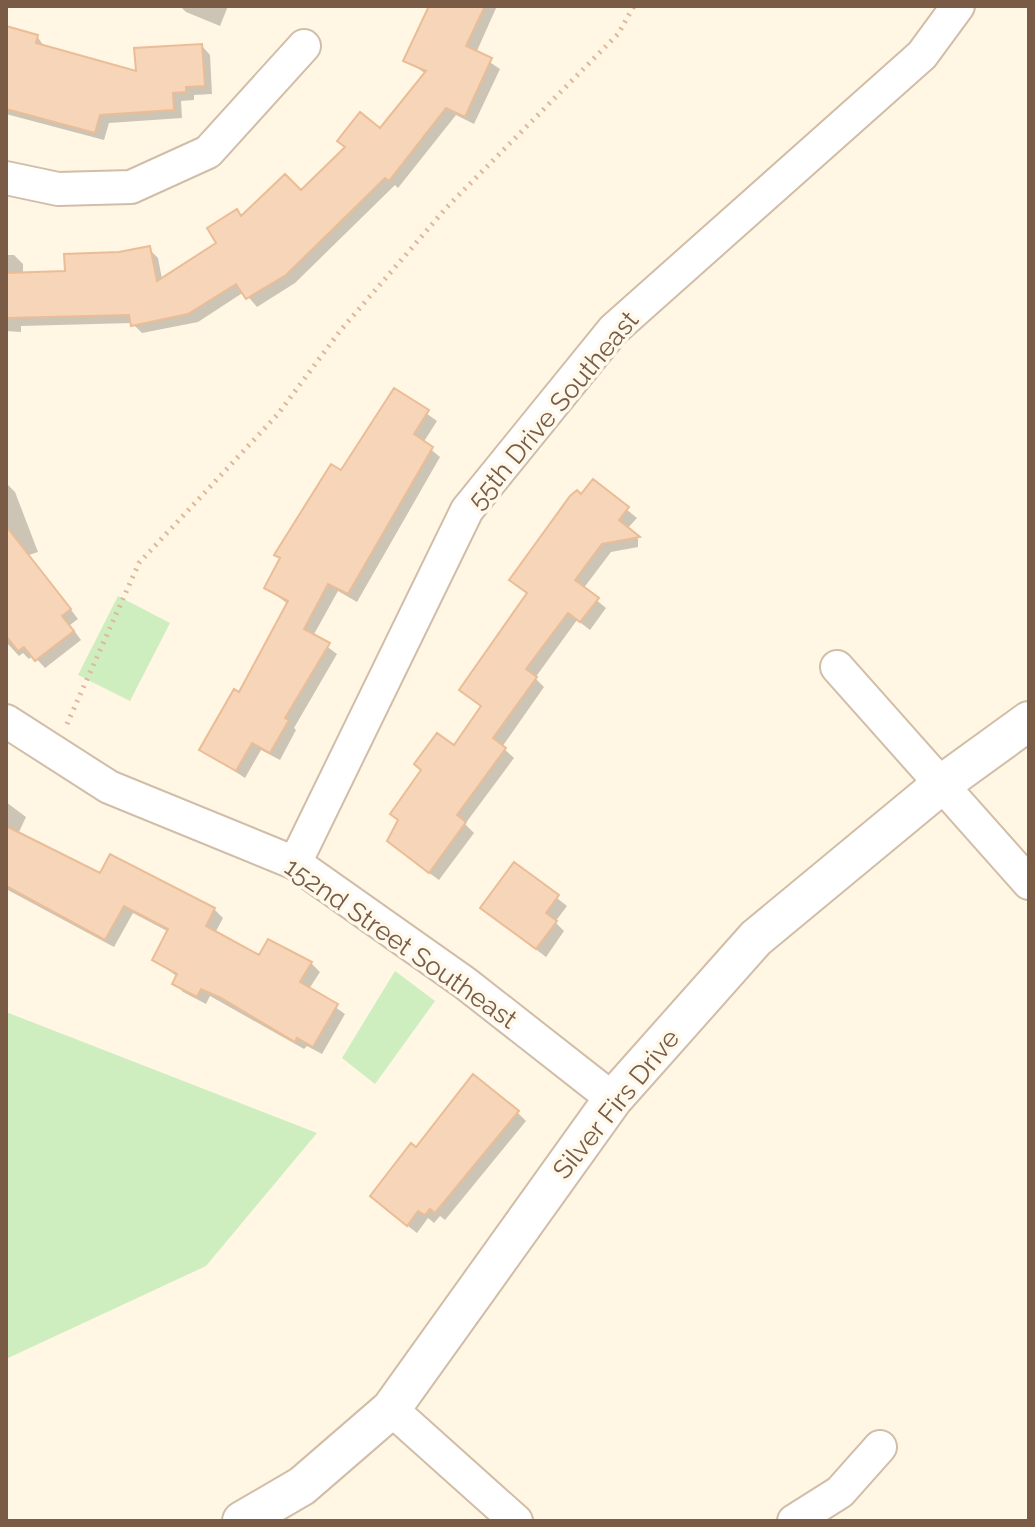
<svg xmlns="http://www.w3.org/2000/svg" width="1035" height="1527" font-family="Raleway,sans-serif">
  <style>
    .green { fill: #cfeec0 }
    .shadow { fill: #0003 }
    .building { fill: #f7d5b8; stroke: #ebbd96; stroke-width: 2 }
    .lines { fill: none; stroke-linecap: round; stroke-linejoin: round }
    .minor-casing { stroke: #d1bda8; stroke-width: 36 }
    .tertiary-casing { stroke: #d1bda8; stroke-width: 42 }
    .path { stroke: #dcb99a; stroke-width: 5; stroke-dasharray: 2 6; stroke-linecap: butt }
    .minor { stroke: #fff; stroke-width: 32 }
    .tertiary { stroke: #fff; stroke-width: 38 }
    .labels { text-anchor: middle; stroke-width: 7; stroke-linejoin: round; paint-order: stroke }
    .street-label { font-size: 26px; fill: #7a5c46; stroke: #fff9eb }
  </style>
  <rect width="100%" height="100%" fill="#fff6e3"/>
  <!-- green -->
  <path class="green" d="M 118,596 L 170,623 L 130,701 L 78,675 Z
    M 395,971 L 435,1001 L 375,1084 L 342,1058 Z
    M 6,1012 L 317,1133 L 206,1266 L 6,1359 Z"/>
  <!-- shadow -->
  <path class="shadow" d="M 180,6 L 228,6 L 220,26 L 186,12 Z
    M 431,6 L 497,6 L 476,53 L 500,69 L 474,124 L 456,115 L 398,188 L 395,185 L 295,283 L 257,307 L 244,292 L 198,322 L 142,333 L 132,323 L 21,326 L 21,332 L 6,331 L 6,255 L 14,255 L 23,264 L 23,275 L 67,273 L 119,254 L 149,249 L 158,258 L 162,279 L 219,244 L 237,212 L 243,218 L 301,193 L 380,131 L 426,74 L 406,60 Z
    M 6,28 L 37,36 L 45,48 L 138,73 L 202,46 L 210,55 L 212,94 L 194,95 L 194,100 L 181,101 L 182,118 L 109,123 L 104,140 L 6,114 Z
    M 395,391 L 437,421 L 423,443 L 440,457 L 357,602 L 338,591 L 313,636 L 337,654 L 294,728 L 296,730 L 280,760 L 261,750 L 245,778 L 202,750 L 239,694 L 288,604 L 267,588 L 282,560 L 276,555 L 342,473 Z
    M 593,482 L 637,518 L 627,529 L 638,539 L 638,547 L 611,552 L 583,589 L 606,608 L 590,630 L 577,620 L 535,678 L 544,687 L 502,747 L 514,758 L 465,824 L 474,833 L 439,880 L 398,850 L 454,748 L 483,708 L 461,690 L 529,595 L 512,580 Z
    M 6,483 L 15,492 L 38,552 L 29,555 L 78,619 L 70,625 L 81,640 L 45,668 L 33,655 L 29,659 L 23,653 L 19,656 L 6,642 Z
    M 6,802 L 26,817 L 18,834 L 101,876 L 214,909 L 223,918 L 215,933 L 260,957 L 311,963 L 320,972 L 309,989 L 345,1014 L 322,1054 L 307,1046 L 304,1049 L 210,996 L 206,1004 L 183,992 L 175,983 L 178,977 L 154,960 L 169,932 L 133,913 L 114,947 L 6,889 Z
    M 514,864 L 567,906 L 555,922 L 564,931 L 546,957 L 482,908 Z
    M 517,1112 L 526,1121 L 445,1220 L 440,1216 L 434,1223 L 428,1218 L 417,1233 L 381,1205 L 416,1149 Z"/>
  <!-- building -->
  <path class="building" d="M 429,6 L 485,6 L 466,46 L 492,58 L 465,117 L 446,108 L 389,181 L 385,178 L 286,275 L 246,299 L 236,284 L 188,314 L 131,326 L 129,315 L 6,318 L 6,273 L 65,271 L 64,254 L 119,252 L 150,246 L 157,281 L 216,243 L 207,228 L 237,209 L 241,216 L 285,174 L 301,190 L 345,147 L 337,141 L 360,112 L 380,128 L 426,71 L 403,61 Z
    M 6,26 L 38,35 L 36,43 L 136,71 L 134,48 L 202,44 L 205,86 L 186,87 L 186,92 L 173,93 L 174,110 L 100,115 L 95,133 L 6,109 Z
    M 394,388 L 429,410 L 414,434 L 433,447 L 348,594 L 328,584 L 304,629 L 330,643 L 285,718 L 289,720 L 270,753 L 252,743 L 236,771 L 199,750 L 234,689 L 239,692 L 288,601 L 264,588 L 280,558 L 274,555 L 331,464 L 341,470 Z
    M 593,479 L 629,507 L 619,520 L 640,537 L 602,544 L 575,580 L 599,598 L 580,622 L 568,613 L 526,669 L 537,677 L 493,738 L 506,748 L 457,815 L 466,822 L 429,873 L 387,841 L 398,820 L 390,814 L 421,770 L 414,764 L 437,733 L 454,745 L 481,706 L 459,690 L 527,593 L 509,580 L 570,496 L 577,490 L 581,494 Z
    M 6,526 L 71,609 L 62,616 L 74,631 L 35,661 L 24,647 L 18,651 L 6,636 Z
    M 6,826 L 100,873 L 110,854 L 215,908 L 206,926 L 259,955 L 268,939 L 312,962 L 300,982 L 338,1004 L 313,1047 L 297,1038 L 295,1042 L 221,998 L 201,989 L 197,997 L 172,984 L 177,974 L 152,960 L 168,929 L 124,906 L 105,940 L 6,886 Z
    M 514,862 L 559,895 L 546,913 L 557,921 L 536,949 L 480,908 Z
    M 473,1074 L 519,1111 L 435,1213 L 430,1209 L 425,1215 L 418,1211 L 407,1226 L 370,1196 L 411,1143 L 416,1147 Z"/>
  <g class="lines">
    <!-- minor casing -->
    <g class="minor-casing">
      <path id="minor" d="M 6,178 L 58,189 L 131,187 L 208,152 L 304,46
        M 837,667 L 1029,883
        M 6,721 L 109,787 L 295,863 L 465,983 L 613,1099
        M 295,863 L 467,510 L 613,330 L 922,55 L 958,6
        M 391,1409 L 516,1521
        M 794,1521 L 840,1492 L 880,1447"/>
    </g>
    <!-- tertiary casing -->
    <g class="tertiary-casing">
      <path id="tertiary" d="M 242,1521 L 302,1486 L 391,1409 L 613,1099 L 756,938 L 942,784 L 1029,721"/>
    </g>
    <!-- path -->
    <path class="path" d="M 67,724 L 139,563 L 278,414 L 340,331 L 447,207 L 618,34 L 634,6"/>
    <!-- minor -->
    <use href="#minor" class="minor"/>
    <!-- tertiary -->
    <use href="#tertiary" class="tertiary"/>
  </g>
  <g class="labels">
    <!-- street labels -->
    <g class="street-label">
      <text transform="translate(553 410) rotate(-50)" y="9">55th Drive Southeast</text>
      <text transform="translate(401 943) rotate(35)" y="9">152nd Street Southeast</text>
      <text transform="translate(616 1104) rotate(-51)" y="9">Silver Firs Drive</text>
    </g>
  </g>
  <!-- border -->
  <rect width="1035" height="1527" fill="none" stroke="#7a5c46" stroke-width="16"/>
</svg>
